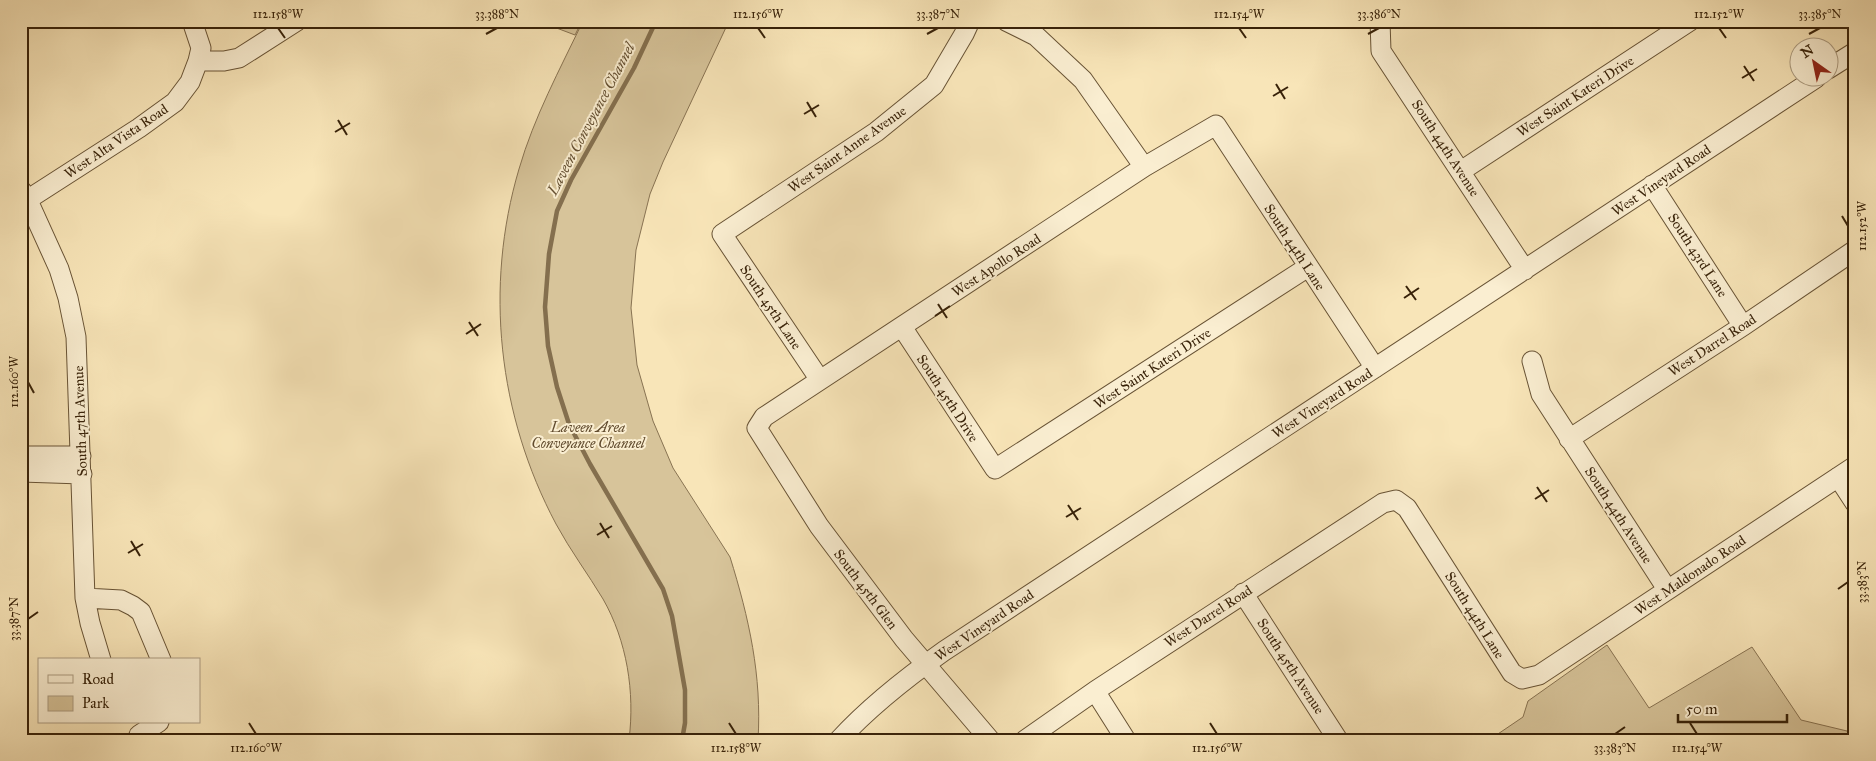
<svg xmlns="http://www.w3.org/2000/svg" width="1876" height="761" font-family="'IM FELL Great Primer',serif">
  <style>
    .green { fill: #d7c49a; stroke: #887352 }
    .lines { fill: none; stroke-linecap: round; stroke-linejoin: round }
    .stream { stroke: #846f4e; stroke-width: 4.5 }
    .minor-casing { stroke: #685335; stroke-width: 21 }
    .minor { stroke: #faeed1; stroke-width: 19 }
    .ticks { fill: none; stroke: #382209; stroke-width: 2 }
    .labels { text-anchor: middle; stroke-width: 4; stroke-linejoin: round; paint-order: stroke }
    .street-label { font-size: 14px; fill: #382209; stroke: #faeed1 }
    .park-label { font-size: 14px; font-style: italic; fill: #604a2d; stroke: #faeed1 }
    .water-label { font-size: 15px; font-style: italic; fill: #644f31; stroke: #faeed1 }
    .neatline { fill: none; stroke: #382209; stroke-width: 2 }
    .ticks-label { font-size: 12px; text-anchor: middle; fill: #382209 }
  </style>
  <rect width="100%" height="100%" fill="#f8e5b8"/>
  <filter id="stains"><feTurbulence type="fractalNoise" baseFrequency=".004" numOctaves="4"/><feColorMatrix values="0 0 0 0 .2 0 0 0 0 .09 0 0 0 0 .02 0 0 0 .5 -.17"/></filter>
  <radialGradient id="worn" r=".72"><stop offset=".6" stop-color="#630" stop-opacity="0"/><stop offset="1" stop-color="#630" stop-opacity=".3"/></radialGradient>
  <!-- green -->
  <path class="green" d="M 538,21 L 582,21 L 575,35 Z
    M 583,21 L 729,21 L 663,162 L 650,194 L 636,250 L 631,308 L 637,365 L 653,421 L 673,468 L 730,557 C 749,618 762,676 758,740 L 629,740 C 635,692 627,641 603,599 C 588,574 570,550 556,524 C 498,415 484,287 519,169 C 534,117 560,69 583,21 Z
    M 1607,645 L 1649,708 L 1752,647 L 1801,720 L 1847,731 L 1854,740 L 1489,740 L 1523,717 L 1528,701 Z"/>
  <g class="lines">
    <!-- stream -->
    <path class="stream" d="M 656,21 L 634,68 L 571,180 L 557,211 L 549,254 L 545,307 L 548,346 L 557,387 L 569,424 L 590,464 L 663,589 L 672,616 L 685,690 L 685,723 L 682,740"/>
    <!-- minor casing -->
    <g class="minor-casing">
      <path id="minor" d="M 192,21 L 201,48 L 198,61
        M 1006,21 L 1036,36 L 1083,80 L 1144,167
        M 1380,21 L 1381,51 L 1525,270
        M 1828,69 L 1855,52
        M 1461,171 L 1690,21
        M 1652,185 L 1743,326
        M 21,190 L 30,205 L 59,269 L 68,298 L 76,337 L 85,598 L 90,623 L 101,660
        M 27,200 L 139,128 L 175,102 L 190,82 L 198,61 L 224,61 L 239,58 L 297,21
        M 902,327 L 995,469 L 1308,267
        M 1532,361 L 1541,394 L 1667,589
        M 820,380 L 722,234 L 876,132 L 934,85 L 964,34 L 970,21
        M 1569,439 L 1743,326 L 1855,250
        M 21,456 L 81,456
        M 21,472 L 82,474
        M 1838,477 L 1855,503
        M 1243,593 L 1338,740
        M 85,598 L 121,600 L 133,606 L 141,612 L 161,660
        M 1095,691 L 1126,740
        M 139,735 L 159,722
        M 839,740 C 870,706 906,678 944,651 L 1816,78
        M 990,740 L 904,639 L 819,526 L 757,428 L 764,417 L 1144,167 L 1216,125 L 1375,368
        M 1025,740 L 1095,691 L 1383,503 L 1396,500 L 1407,508 L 1512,673 L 1522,679 L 1539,675 L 1855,466"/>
    </g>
    <!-- minor -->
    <use href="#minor" class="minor"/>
  </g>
  <!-- ticks -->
  <path class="ticks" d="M 278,28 L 285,38M 758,28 L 765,38M 1239,28 L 1246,38M 1719,28 L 1726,38M 486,34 L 497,28M 927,34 L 938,28M 1368,34 L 1379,28M 1809,34 L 1820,28M 1744,66 L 1754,81M 1742,78 L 1757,69M 1276,84 L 1285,99M 1273,96 L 1288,87M 807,102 L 816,117M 804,114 L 819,105M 338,120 L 347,135M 335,132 L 350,123M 1842,216 L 1848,226M 1406,286 L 1416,300M 1404,298 L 1419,288M 938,304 L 947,318M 935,316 L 950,306M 469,322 L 478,336M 466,334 L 481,324M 28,382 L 34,393M 1537,487 L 1547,502M 1535,499 L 1549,490M 1068,505 L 1078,520M 1066,517 L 1081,508M 600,523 L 609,538M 597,535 L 612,526M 131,541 L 140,556M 128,553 L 143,544M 1838,589 L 1848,582M 28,619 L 38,612M 249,723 L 256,734M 729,723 L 736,734M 1210,723 L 1217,734M 1690,723 L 1697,734M 1615,734 L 1625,727"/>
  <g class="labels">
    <!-- street labels -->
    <g class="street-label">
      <text transform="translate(1575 96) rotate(-33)" y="5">West Saint Kateri Drive</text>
      <text transform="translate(116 141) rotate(-34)" y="5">West Alta Vista Road</text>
      <text transform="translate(1446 148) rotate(57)" y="5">South 44th Avenue</text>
      <text transform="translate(847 149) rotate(-35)" y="5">West Saint Anne Avenue</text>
      <text transform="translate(1661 180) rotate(-34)" y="5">West Vineyard Road</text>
      <text transform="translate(1295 247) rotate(57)" y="5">South 44th Lane</text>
      <text transform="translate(1698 255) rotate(57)" y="5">South 43rd Lane</text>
      <text transform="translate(996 265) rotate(-33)" y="5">West Apollo Road</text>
      <text transform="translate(771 307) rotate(56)" y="5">South 45th Lane</text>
      <text transform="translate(1712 345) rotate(-33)" y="5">West Darrel Road</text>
      <text transform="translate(1152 368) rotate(-33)" y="5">West Saint Kateri Drive</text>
      <text transform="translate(948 398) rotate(57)" y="5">South 45th Drive</text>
      <text transform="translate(1322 403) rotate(-33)" y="5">West Vineyard Road</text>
      <text transform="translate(80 421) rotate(-92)" y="5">South 47th Avenue</text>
      <text transform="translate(1619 515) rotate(57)" y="5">South 44th Avenue</text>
      <text transform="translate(1690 575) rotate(-34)" y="5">West Maldonado Road</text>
      <text transform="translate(866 589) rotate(53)" y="5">South 45th Glen</text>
      <text transform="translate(1475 615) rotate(58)" y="5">South 44th Lane</text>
      <text transform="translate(1208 616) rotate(-33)" y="5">West Darrel Road</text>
      <text transform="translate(984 625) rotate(-34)" y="5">West Vineyard Road</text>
      <text transform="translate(1291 666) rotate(57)" y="5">South 45th Avenue</text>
    </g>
    <!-- park labels -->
    <g class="park-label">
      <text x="588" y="432">Laveen Area<tspan x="588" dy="16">Conveyance Channel</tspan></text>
    </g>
    <!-- water labels -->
    <g class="water-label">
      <text transform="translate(591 119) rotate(-62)" y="5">Laveen Conveyance Channel</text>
    </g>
  </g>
  <!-- margin -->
  <rect width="1876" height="761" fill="none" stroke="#f8e5b8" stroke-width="55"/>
  <!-- legend -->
  <rect x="38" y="658" width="162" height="65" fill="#faeed1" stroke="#ac9c81"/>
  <rect x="48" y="675" width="25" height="8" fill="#faeed1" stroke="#ac9c81"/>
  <text x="82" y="684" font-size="15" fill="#382209">Road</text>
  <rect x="48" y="696" width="25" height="15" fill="#d7c49a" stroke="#ac9c81"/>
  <text x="82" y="708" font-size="15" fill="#382209">Park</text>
  <!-- north arrow -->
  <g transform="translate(1814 62) rotate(327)"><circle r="24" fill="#faeed1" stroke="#ac9c81"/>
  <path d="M0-4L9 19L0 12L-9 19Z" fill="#8f2418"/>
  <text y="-8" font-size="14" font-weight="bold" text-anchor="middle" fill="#382209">N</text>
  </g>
  <!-- scale -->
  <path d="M1678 714v8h109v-8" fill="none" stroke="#382209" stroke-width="2.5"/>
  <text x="1686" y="714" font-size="15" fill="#382209" stroke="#faeed1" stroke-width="4" paint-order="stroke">50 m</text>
  <rect x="28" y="28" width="1820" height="706" class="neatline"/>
  <g class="ticks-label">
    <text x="278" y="18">112.158°W</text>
    <text x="497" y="18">33.388°N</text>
    <text x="758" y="18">112.156°W</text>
    <text x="938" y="18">33.387°N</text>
    <text x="1239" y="18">112.154°W</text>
    <text x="1379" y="18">33.386°N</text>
    <text x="1719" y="18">112.152°W</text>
    <text x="1820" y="18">33.385°N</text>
    <text transform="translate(1862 226) rotate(-90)" y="4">112.152°W</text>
    <text transform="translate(14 382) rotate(-90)" y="4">112.160°W</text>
    <text transform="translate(1862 582) rotate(-90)" y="4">33.383°N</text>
    <text transform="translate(14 619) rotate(-90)" y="4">33.387°N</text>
    <text x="256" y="752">112.160°W</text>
    <text x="736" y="752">112.158°W</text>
    <text x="1217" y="752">112.156°W</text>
    <text x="1615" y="752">33.383°N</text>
    <text x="1697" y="752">112.154°W</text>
  </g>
  <rect width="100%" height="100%" filter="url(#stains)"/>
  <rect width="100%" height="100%" fill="url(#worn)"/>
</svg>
